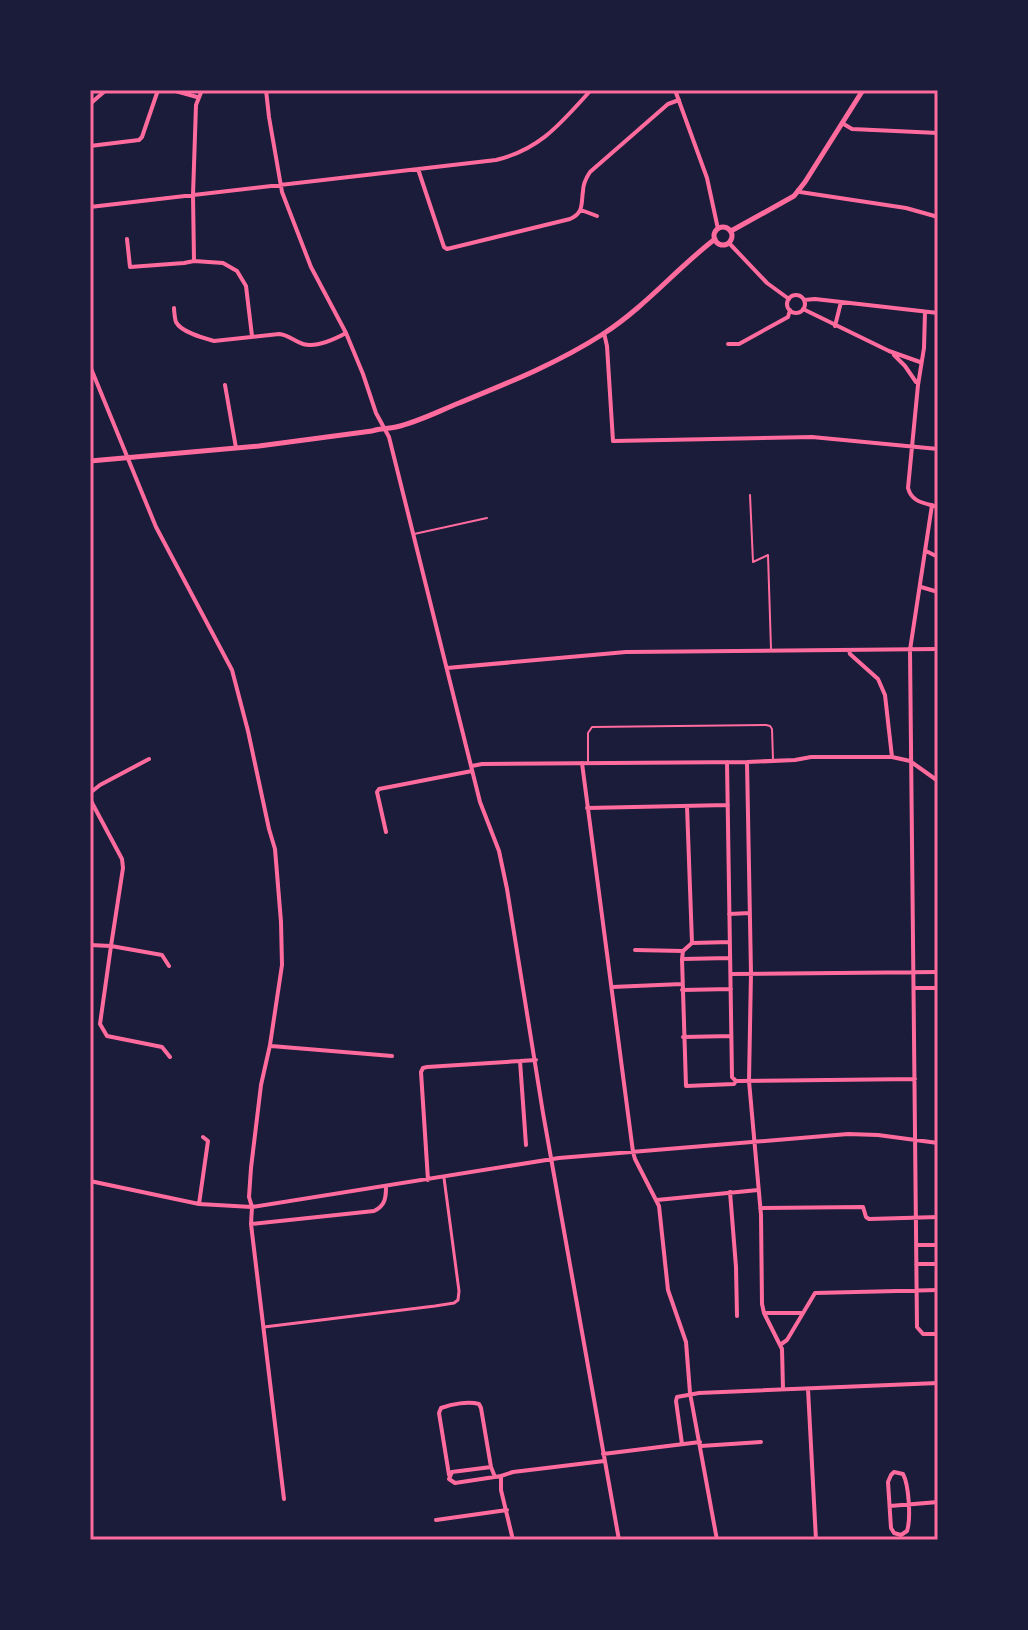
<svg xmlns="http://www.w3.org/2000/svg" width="1028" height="1630" font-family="Rubik,sans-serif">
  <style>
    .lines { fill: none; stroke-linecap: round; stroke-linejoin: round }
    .service { stroke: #ff6b9d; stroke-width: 2 }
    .pedestrian { stroke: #ff6b9d; stroke-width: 3 }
    .minor { stroke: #ff6b9d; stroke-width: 4 }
    .tertiary { stroke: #ff6b9d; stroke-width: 5 }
    .neatline { fill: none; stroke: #ff6b9d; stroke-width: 3 }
  </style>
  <rect width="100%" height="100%" fill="#1b1b3a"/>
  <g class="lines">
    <!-- service -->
    <path class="service" d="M 750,495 L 753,562 L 768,555 L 771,649
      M 414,534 L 487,518
      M 588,762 L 588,733 L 592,727 L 766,725 L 770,726 L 772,729 L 773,760"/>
    <!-- pedestrian -->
    <path class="pedestrian" d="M 264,1327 L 435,1306 L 454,1303 L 458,1300 L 459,1291 L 444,1178"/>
    <!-- minor -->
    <path class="minor" d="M 172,90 L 197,97
      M 266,90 L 269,117 L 282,192 L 311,267 L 346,333 L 363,374 L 376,413 L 389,437 L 480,802 L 499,851 L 507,889 L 543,1113 L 619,1540
      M 675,90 L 707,178 L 718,229
      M 90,104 L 106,90
      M 842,123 L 852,129 L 938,133
      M 90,146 L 139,140 L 142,137 L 158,90
      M 418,169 L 444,247 L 447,249 L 570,219 C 584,213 581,204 583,191 C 583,184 586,178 590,172 L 668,104 L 679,100
      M 798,190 L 800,192 L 906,208 L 938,217
      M 90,207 L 496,160 C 541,149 561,123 591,90
      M 581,210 L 597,216
      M 127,239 L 130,267 L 184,263 L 194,261 L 223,263 L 237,271 L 246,286 L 252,336
      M 729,243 L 767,283 L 789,299
      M 194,261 L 193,195 L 196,105 L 202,90
      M787 304a9 9 0 1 1 18 0a9 9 0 1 1-18 0Z
      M 804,300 L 815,299 L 938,313
      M 174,308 C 174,310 175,320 176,322 C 181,332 203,338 214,341 L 279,334 C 289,335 294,341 303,344 C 316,348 335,339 346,333
      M 803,309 L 889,351 L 920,362
      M 925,312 L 924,348 L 918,385 L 908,488 C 912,503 925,503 938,507
      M 835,326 L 841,302
      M 604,333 L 607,346 L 613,441 L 812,437 L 938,449
      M 728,344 L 739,344 L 788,317 L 790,310
      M 894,355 L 905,366 L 916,382
      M 90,366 L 156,527 L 232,670 L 248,731 L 269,829 L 275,849 L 281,922 L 282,965 L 270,1045 L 261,1085 L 251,1168 L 249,1197 L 252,1207 L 251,1224 L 284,1499
      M 225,385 L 236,448
      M 932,505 L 910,650 L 917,1327 L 923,1334 L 938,1334
      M 926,551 L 938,557
      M 921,587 L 938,592
      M 849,650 L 850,654 L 878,679 L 885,695 L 892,757
      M 447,668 L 626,652 L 938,649
      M 727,762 L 732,1077 L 736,1081
      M 747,762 L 751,973 L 749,1081 L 761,1215 L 762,1304 L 764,1313 L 782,1349 L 783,1389
      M 582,763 L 633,1152 L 635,1159 L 659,1206 L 668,1290 L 686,1342 L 690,1393 L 717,1540
      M 472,766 L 482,764 L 747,762 L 795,760 L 811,757 L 892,757 L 910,761 L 938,781
      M 90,793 L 100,785 L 149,759
      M 90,799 L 122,859 L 123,868 L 111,946 L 90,945
      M 687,806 L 692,943 L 683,951 L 682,959 L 686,1086 L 734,1084 L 736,1081 L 915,1079
      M 587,808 L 728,805
      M 386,832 L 377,792 L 379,789 L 472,771
      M 729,914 L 750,913
      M 692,943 L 730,942
      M 635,950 L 683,951
      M 682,959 L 730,958
      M 169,966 L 162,955 L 111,946 L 100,1024 L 107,1036 L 162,1047 L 170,1057
      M 731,974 L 938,972
      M 612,987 L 682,984
      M 914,988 L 938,988
      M 682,990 L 731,989
      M 683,1037 L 731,1036
      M 271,1046 L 392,1056
      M 520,1061 L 526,1145
      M 428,1180 L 421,1072 L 423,1068 L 427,1067 L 536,1060
      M 90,1181 L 199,1204 L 252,1207 L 559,1158 L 848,1134 L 878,1135 L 938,1143
      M 730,1192 L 736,1267 L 737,1316
      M 657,1200 L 758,1190
      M 199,1204 L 208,1141 L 203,1137
      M 760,1208 L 863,1207 L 866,1217 L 869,1219 L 938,1217
      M 251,1224 L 374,1211 C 385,1206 386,1198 386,1187
      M 916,1245 L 938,1245
      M 916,1264 L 938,1264
      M 764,1313 L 801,1313
      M 780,1345 L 787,1340 L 815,1293 L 938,1290
      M 808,1389 L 816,1540
      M 682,1444 L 676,1401 L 677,1397 L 699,1393 L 938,1383
      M 701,1446 L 761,1442
      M 603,1454 L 700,1442
      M 894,1472 L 903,1474 C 909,1485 911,1519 907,1531 L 901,1535 L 894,1533 L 891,1528 L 888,1482 L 891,1475 Z
      M 449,1475 L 439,1413 L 441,1408 C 452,1404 468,1401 479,1404 L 481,1408 L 491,1467
      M 495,1477 L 491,1467 L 452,1472 L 449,1479 L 455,1483 L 501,1476
      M 890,1506 L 938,1502
      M 436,1520 L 507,1510
      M 513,1540 L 501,1490 L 501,1476 L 513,1472 L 604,1461"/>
    <!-- tertiary -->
    <path class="tertiary" d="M714 236a9 9 0 1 1 18 0a9 9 0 1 1-18 0Z
      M 731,231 L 794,196 L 805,182 L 863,90
      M 90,461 L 259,446 L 372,431 C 380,428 388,429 396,427 C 418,422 439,411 459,403 C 508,383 558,363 603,334 C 645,307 676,269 715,239"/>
  </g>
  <!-- border -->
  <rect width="1028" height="1630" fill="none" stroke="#1b1b3a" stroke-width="184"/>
  <rect x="92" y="92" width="844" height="1446" class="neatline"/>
</svg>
